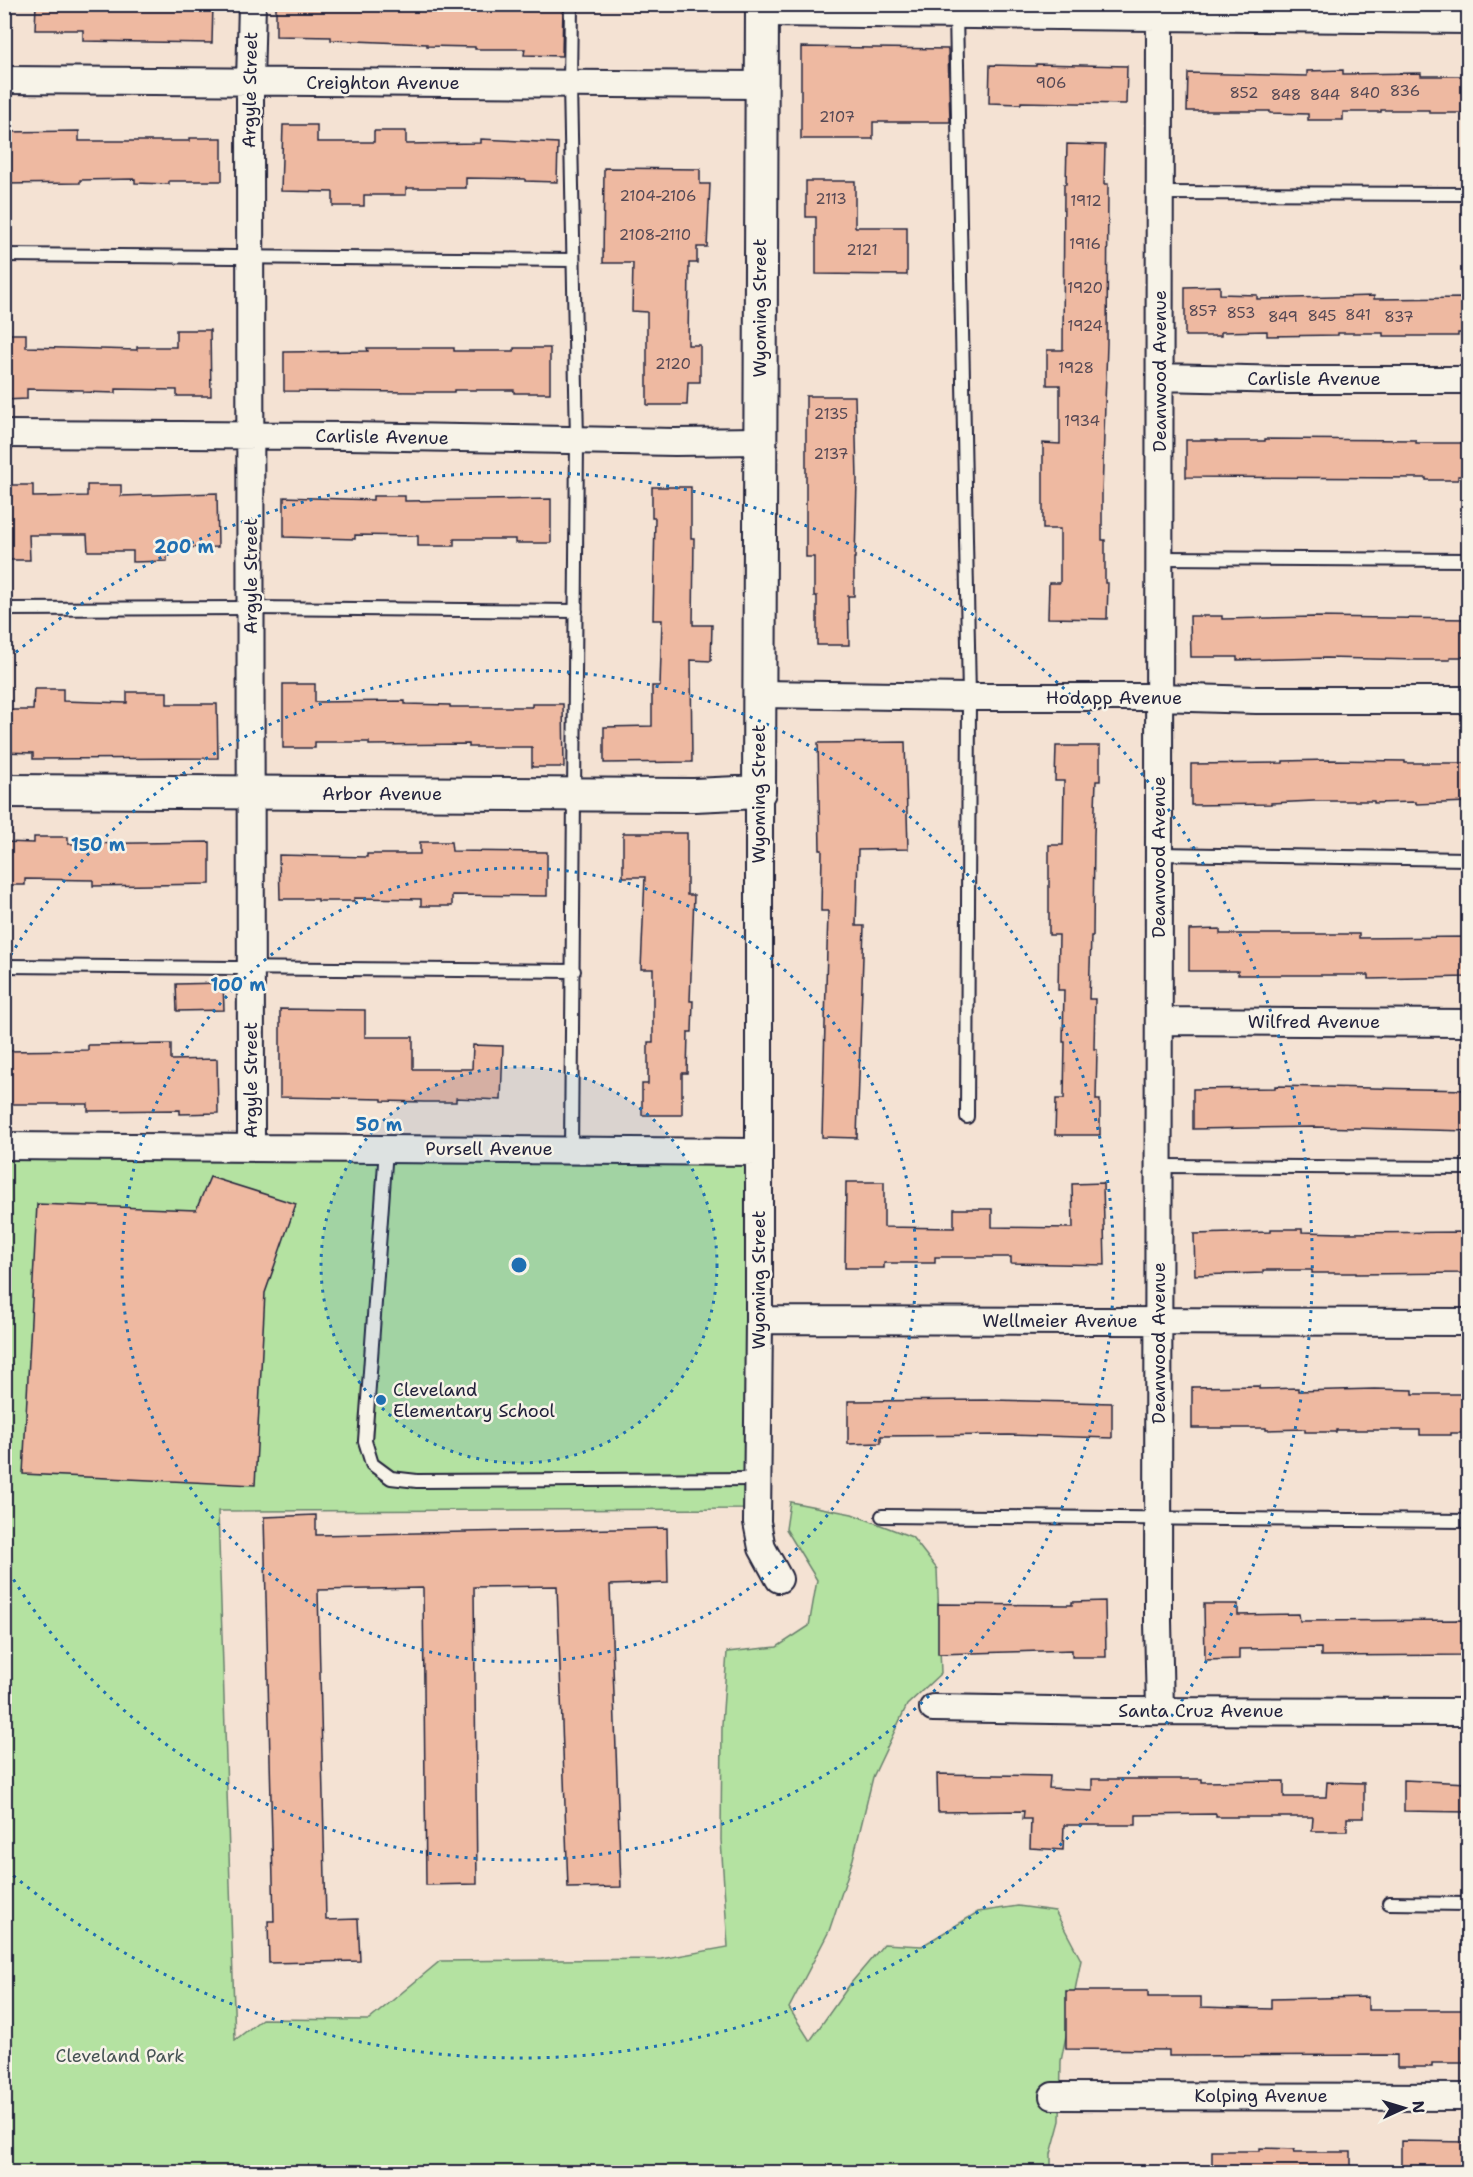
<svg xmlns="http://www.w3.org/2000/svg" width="1473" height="2177" font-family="'Shantell Sans',sans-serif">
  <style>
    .green { fill: #b4e2a1; stroke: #6b826e; stroke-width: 1.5 }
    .building { fill: #eeb9a1; stroke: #22223b; stroke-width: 1.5 }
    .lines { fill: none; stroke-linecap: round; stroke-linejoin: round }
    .service-casing { stroke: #22223b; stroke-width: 16 }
    .minor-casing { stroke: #22223b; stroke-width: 30 }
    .tertiary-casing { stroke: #22223b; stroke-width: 36 }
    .service { stroke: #f7f3e8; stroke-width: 12 }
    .minor { stroke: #f7f3e8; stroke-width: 26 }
    .tertiary { stroke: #f7f3e8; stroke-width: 32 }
    .ring { fill: none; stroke: #1f6fb2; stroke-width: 3; stroke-dasharray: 3 6 }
    .poi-dot { fill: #1f6fb2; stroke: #f7f3e8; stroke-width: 2 }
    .labels { text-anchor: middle; stroke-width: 5; stroke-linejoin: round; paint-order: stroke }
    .number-label { font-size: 15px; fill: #554854 }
    .street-label { font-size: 18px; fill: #22223b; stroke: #f7f3e8 }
    .poi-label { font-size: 18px; fill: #22223b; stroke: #f7f3e8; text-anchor: start }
    .park-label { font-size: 18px; fill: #465254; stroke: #f7f3e8 }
    .centre { fill: #1f6fb2; stroke: #f7f3e8; stroke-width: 3 }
    .ring-label { font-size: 18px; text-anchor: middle; font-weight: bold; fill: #1f6fb2; stroke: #f7f3e8; stroke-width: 5; stroke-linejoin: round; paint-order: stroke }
  </style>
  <rect width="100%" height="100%" fill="#f4e2d3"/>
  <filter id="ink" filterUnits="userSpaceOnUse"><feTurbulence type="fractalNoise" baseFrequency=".0167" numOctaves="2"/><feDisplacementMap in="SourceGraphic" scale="12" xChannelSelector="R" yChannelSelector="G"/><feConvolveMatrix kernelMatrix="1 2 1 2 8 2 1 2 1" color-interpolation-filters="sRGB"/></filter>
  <g filter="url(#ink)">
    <!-- green -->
    <path class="green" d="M 5,1146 L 758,1152 L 757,1509 L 218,1511 L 235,2040 L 262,2019 L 369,2020 L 440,1961 L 661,1959 L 728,1947 L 721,1840 L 722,1725 L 727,1652 L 777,1647 L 809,1626 L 817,1580 L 786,1529 L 790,1502 L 852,1514 L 912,1537 L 937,1569 L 941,1673 L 907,1705 L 873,1777 L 853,1859 L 829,1931 L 789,2008 L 810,2041 L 851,1983 L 884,1944 L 922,1946 L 978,1912 L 1018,1906 L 1055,1911 L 1081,1960 L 1061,2061 L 1060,2121 L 1051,2154 L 1051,2172 L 5,2172 Z"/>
    <!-- building -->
    <path class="building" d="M 36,4 L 213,4 L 212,43 L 83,41 L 83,30 L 35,30 Z
      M 276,4 L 563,4 L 562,56 L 524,55 L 525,49 L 475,49 L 475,47 L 427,46 L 427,44 L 331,40 L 331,37 L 276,36 Z
      M 801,47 L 948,49 L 950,122 L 873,122 L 873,139 L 801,139 Z
      M 1036,64 L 1127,66 L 1126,104 L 1021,102 L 1021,104 L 989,103 L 990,65 L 1036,66 Z
      M 1343,70 L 1343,74 L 1421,73 L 1421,76 L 1468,76 L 1468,113 L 1429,113 L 1429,110 L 1381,110 L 1381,112 L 1343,112 L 1343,120 L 1308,120 L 1308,114 L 1270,113 L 1270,111 L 1187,111 L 1188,73 L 1307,76 L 1307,71 Z
      M 283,125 L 317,125 L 317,142 L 374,142 L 374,131 L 406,131 L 406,144 L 481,143 L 481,139 L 558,143 L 557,182 L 525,181 L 525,179 L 466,178 L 466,188 L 406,188 L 406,195 L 364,195 L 364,206 L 333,206 L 333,192 L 281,191 Z
      M 79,131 L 79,141 L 189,141 L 189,138 L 222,138 L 222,181 L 169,181 L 169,184 L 135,183 L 135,179 L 80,180 L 80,183 L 4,184 L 4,132 Z
      M 1067,144 L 1105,145 L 1104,184 L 1108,184 L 1107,344 L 1102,494 L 1102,540 L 1105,540 L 1105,583 L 1108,583 L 1107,619 L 1048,618 L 1049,583 L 1060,583 L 1060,529 L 1043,529 L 1043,443 L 1060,444 L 1060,385 L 1047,385 L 1047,350 L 1063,350 L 1064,184 L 1066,184 Z
      M 604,168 L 700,169 L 700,184 L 710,184 L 707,247 L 697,247 L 697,263 L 689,263 L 688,345 L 700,345 L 700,382 L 688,382 L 687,405 L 647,405 L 647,312 L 632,311 L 633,263 L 603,263 Z
      M 806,181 L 855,181 L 855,227 L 907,227 L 907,275 L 816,274 L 816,217 L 806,217 Z
      M 1220,286 L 1220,294 L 1257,295 L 1257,299 L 1374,296 L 1374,299 L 1468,298 L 1468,333 L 1458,333 L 1458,336 L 1383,336 L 1383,333 L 1338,333 L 1338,335 L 1267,336 L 1267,331 L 1221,332 L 1221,336 L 1185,336 L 1185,287 Z
      M 176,330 L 210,330 L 211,396 L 177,396 L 177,390 L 116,389 L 116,393 L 83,392 L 83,390 L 27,389 L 27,399 L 4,400 L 4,334 L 26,334 L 26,347 L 137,350 L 137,347 L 176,347 Z
      M 367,348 L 454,348 L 454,351 L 514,351 L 514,348 L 550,348 L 550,393 L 514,393 L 514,390 L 454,390 L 454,392 L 418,392 L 284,391 L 284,352 L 368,351 Z
      M 806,396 L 855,396 L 857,480 L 855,558 L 854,558 L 854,596 L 848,596 L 849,645 L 817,645 L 817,596 L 814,596 L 814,557 L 806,557 Z
      M 1265,439 L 1416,440 L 1416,443 L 1468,443 L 1468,476 L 1458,476 L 1458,480 L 1426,480 L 1426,478 L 1186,477 L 1186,440 L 1217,440 L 1217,441 L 1265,441 Z
      M 4,485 L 33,485 L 33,497 L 87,496 L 87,485 L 121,485 L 121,496 L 217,493 L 218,547 L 167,548 L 167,561 L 133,562 L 133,551 L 88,551 L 87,535 L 29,535 L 30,560 L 4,560 Z
      M 652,487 L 691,487 L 691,538 L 694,538 L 693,625 L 712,625 L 711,661 L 691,660 L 692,762 L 604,763 L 604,727 L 652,726 L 652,686 L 660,686 L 662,620 L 653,620 L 655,518 L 652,518 Z
      M 373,496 L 405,496 L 405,501 L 551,499 L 551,543 L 515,543 L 515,539 L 454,539 L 454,546 L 418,546 L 418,536 L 355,535 L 355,539 L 284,537 L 284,497 L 373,500 Z
      M 1190,616 L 1222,616 L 1222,619 L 1314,617 L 1468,619 L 1468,657 L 1450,657 L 1450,660 L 1418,660 L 1326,658 L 1237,660 L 1237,657 L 1191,657 Z
      M 283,684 L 315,684 L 315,702 L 405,701 L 405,704 L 450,705 L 450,707 L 532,707 L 532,704 L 563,704 L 564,767 L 532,767 L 532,747 L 469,747 L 469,744 L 369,745 L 369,742 L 315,742 L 315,748 L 283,748 Z
      M 34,689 L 63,689 L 63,701 L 127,703 L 127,692 L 167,692 L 167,704 L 217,704 L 218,758 L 33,759 L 33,753 L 4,752 L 4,710 L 33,710 Z
      M 905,742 L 908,849 L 858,850 L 856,926 L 864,926 L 857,1138 L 822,1137 L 828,911 L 821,911 L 822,850 L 820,850 L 818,743 Z
      M 1056,746 L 1100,746 L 1100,781 L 1096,781 L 1094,835 L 1093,936 L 1091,936 L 1089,999 L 1095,999 L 1094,1049 L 1097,1049 L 1096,1100 L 1100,1100 L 1100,1135 L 1055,1135 L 1056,1099 L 1064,1099 L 1065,1042 L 1063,1042 L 1064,990 L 1058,990 L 1059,935 L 1049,935 L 1049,845 L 1063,845 L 1064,781 L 1055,781 Z
      M 1329,760 L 1405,761 L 1405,763 L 1468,763 L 1468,802 L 1416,804 L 1416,802 L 1374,803 L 1374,801 L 1314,801 L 1271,803 L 1271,804 L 1191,805 L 1191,764 L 1283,763 L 1283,761 Z
      M 623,833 L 687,833 L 687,895 L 694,895 L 690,1001 L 693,1001 L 692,1032 L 688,1032 L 687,1073 L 682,1073 L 682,1115 L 642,1115 L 642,1084 L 648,1084 L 648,1042 L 653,1042 L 653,969 L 641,969 L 645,877 L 623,877 Z
      M 34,837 L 68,837 L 68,844 L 210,842 L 210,884 L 93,886 L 93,880 L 25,879 L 25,885 L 4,885 L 4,842 L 34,843 Z
      M 420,842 L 451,842 L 452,851 L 547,852 L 547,896 L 452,895 L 452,906 L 421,906 L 421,899 L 354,898 L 354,901 L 318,901 L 318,899 L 280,899 L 279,855 L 367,857 L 367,854 L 420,854 Z
      M 1220,929 L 1220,934 L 1359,934 L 1359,938 L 1468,937 L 1468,977 L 1369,979 L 1369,975 L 1238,975 L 1238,971 L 1189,971 L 1189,930 Z
      M 223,983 L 224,1010 L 177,1011 L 176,984 Z
      M 280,1009 L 365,1010 L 365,1037 L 413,1037 L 413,1069 L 472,1069 L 473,1045 L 503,1046 L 501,1100 L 456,1098 L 456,1102 L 424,1102 L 382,1101 L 382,1099 L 280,1097 Z
      M 171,1044 L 171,1060 L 217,1059 L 218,1113 L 180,1114 L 180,1110 L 88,1111 L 88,1104 L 4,1104 L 4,1051 L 88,1050 L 88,1045 Z
      M 1275,1086 L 1468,1090 L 1468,1131 L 1316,1127 L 1193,1129 L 1193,1089 L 1275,1088 Z
      M 210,1177 L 296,1204 L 265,1293 L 255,1485 L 23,1474 L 37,1204 L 196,1210 Z
      M 846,1182 L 884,1182 L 884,1227 L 954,1228 L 954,1209 L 992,1209 L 992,1227 L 1073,1228 L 1072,1184 L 1103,1183 L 1105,1265 L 1011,1263 L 1011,1257 L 935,1257 L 935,1263 L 884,1263 L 884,1268 L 845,1268 Z
      M 1271,1229 L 1302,1229 L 1302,1232 L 1343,1233 L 1468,1232 L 1468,1273 L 1356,1274 L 1356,1273 L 1312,1273 L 1312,1270 L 1263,1270 L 1263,1273 L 1195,1275 L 1194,1234 L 1271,1232 Z
      M 1259,1386 L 1259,1389 L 1298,1388 L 1298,1391 L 1374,1389 L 1413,1390 L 1413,1394 L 1468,1394 L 1468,1433 L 1451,1433 L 1451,1435 L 1420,1435 L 1420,1430 L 1336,1430 L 1336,1432 L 1305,1432 L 1305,1429 L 1266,1430 L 1266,1428 L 1192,1428 L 1192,1387 Z
      M 992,1400 L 1112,1403 L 1112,1438 L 1009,1435 L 881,1436 L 881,1443 L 848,1444 L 848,1401 Z
      M 316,1515 L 316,1535 L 667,1528 L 668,1583 L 610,1585 L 621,1887 L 568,1888 L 557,1586 L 474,1587 L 477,1884 L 426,1885 L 423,1588 L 318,1590 L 326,1920 L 358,1919 L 360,1961 L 269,1963 L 268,1921 L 274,1921 L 264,1517 Z
      M 1105,1601 L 1106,1657 L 1072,1657 L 1072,1650 L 938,1654 L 938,1604 L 1072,1605 L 1072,1602 Z
      M 1204,1604 L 1238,1604 L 1238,1615 L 1299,1614 L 1300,1621 L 1468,1620 L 1468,1655 L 1321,1656 L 1321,1648 L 1239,1649 L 1239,1659 L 1205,1660 Z
      M 937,1774 L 1050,1776 L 1049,1788 L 1092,1790 L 1092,1779 L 1202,1779 L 1202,1782 L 1284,1781 L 1284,1797 L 1326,1797 L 1327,1782 L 1364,1783 L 1364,1818 L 1347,1818 L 1347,1831 L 1312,1831 L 1313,1817 L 1216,1817 L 1216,1814 L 1136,1815 L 1136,1825 L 1064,1825 L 1063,1850 L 1030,1848 L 1031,1819 L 1023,1819 L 1024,1811 L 938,1812 Z
      M 1404,1780 L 1468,1783 L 1468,1812 L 1404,1811 Z
      M 1066,1991 L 1148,1991 L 1148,1997 L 1201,1997 L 1201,2007 L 1271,2009 L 1271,1999 L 1368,1997 L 1368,2010 L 1468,2010 L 1468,2063 L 1432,2063 L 1432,2067 L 1397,2067 L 1397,2055 L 1169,2056 L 1169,2050 L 1066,2049 Z
      M 1401,2141 L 1468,2142 L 1468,2172 L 1401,2172 Z
      M 1260,2148 L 1295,2149 L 1294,2152 L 1351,2152 L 1351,2172 L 1212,2172 L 1212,2151 L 1260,2151 Z"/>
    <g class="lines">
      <!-- service casing -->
      <g class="service-casing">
        <path id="service" d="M 571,4 L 570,84 L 577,440 L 571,1150
          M 956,12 L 969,697 L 967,1117
          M 1160,193 L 1468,194
          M 4,255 L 573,260
          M 1159,558 L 1468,560
          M 4,609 L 251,608 L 576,611
          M 1159,854 L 1468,859
          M 4,966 L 574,971
          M 386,1149 L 365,1441 L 372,1464 L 391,1478 L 417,1481 L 757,1479
          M 1159,1166 L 1468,1168
          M 882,1516 L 1468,1521
          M 1389,1903 L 1468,1904"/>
      </g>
      <!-- minor casing -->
      <g class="minor-casing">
        <path id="minor" d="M 762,13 L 1468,20
          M 4,80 L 761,85
          M 1160,377 L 1285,380 L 1468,380
          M 4,434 L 347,436 L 675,442 L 760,441
          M 759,694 L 969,697 L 1159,697 L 1256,700 L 1468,700
          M 759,792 L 759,1320 L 757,1522 L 762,1548 L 779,1579
          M 1160,1021 L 1468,1023
          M 4,1146 L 758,1152
          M 251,1147 L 250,82 L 252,4
          M 759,1320 L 1468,1322
          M 933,1708 L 1108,1711 L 1468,1712
          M 1160,1710 L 1158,1621 L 1160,4
          M 1053,2096 L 1468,2097"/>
      </g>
      <!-- tertiary casing -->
      <g class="tertiary-casing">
        <path id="tertiary" d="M 4,791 L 694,795 L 759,792 L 762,4"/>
      </g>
      <!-- service -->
      <use href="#service" class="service"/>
      <!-- minor -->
      <use href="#minor" class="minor"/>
      <!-- tertiary -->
      <use href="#tertiary" class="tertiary"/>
    </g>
  </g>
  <!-- distance rings -->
  <circle cx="519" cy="1265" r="198" fill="#1f6fb2" fill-opacity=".12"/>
  <g class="ring">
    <circle cx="519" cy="1265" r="198"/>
    <circle cx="519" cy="1265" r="397"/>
    <path d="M6 963A595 595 0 1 1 6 1567"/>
    <path d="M9 658A793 793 0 1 1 9 1872"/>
  </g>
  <!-- markers -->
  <circle class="poi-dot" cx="381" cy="1400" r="6"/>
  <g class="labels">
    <!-- number labels -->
    <g class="number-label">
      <text x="1051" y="88">906</text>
      <text x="1405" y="96">836</text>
      <text x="1244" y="98">852</text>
      <text x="1365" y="98">840</text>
      <text x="1286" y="100">848</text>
      <text x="1325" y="100">844</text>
      <text x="837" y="122">2107</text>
      <text x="658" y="201">2104-2106</text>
      <text x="831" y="204">2113</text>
      <text x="1086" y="206">1912</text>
      <text x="655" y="240">2108-2110</text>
      <text x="1085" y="249">1916</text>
      <text x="862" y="255">2121</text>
      <text x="1085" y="293">1920</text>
      <text x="1203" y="316">857</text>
      <text x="1241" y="318">853</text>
      <text x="1358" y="320">841</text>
      <text x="1322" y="321">845</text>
      <text x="1283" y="322">849</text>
      <text x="1399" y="322">837</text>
      <text x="1085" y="331">1924</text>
      <text x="673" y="369">2120</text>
      <text x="1076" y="373">1928</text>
      <text x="831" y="419">2135</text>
      <text x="1082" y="426">1934</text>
      <text x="831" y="459">2137</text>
    </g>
    <!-- street labels -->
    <g class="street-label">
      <text x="383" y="89">Creighton Avenue</text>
      <text transform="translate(250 90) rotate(-89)" y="6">Argyle Street</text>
      <text transform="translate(760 308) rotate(-90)" y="6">Wyoming Street</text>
      <text transform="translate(1160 371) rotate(-90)" y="6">Deanwood Avenue</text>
      <text x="1314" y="385">Carlisle Avenue</text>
      <text transform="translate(382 437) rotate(1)" y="6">Carlisle Avenue</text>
      <text transform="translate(251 576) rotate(-90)" y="6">Argyle Street</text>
      <text x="1114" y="704">Hodapp Avenue</text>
      <text x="382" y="800">Arbor Avenue</text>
      <text transform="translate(759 794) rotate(-90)" y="6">Wyoming Street</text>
      <text transform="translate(1159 857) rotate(-90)" y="6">Deanwood Avenue</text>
      <text x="1314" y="1028">Wilfred Avenue</text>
      <text transform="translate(251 1080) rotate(-90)" y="6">Argyle Street</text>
      <text x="489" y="1155">Pursell Avenue</text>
      <text transform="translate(759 1280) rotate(-90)" y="6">Wyoming Street</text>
      <text x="1060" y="1327">Wellmeier Avenue</text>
      <text transform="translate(1159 1343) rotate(-90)" y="6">Deanwood Avenue</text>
      <text x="1201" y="1717">Santa Cruz Avenue</text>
      <text x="1261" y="2102">Kolping Avenue</text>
    </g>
    <!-- poi labels -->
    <g class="poi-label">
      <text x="393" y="1396">Cleveland<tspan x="393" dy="21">Elementary School</tspan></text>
    </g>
    <!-- park labels -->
    <g class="park-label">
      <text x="120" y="2062">Cleveland Park</text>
    </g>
  </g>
  <circle cx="519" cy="1265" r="9" class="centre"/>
  <g class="ring-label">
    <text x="184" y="553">200 m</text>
    <text x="98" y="851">150 m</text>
    <text x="238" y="991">100 m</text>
    <text x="379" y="1131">50 m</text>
  </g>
  <!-- margin -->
  <rect width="1473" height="2177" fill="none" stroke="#f7f3e8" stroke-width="24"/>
  <rect x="12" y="12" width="1449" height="2153" fill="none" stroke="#22223b" stroke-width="2" filter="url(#ink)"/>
  <!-- north arrow -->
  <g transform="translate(1404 2108) rotate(86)" stroke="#f7f3e8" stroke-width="4.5" paint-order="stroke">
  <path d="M0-4.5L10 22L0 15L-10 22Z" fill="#22223b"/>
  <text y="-9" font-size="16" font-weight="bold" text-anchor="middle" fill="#22223b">N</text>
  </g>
</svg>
